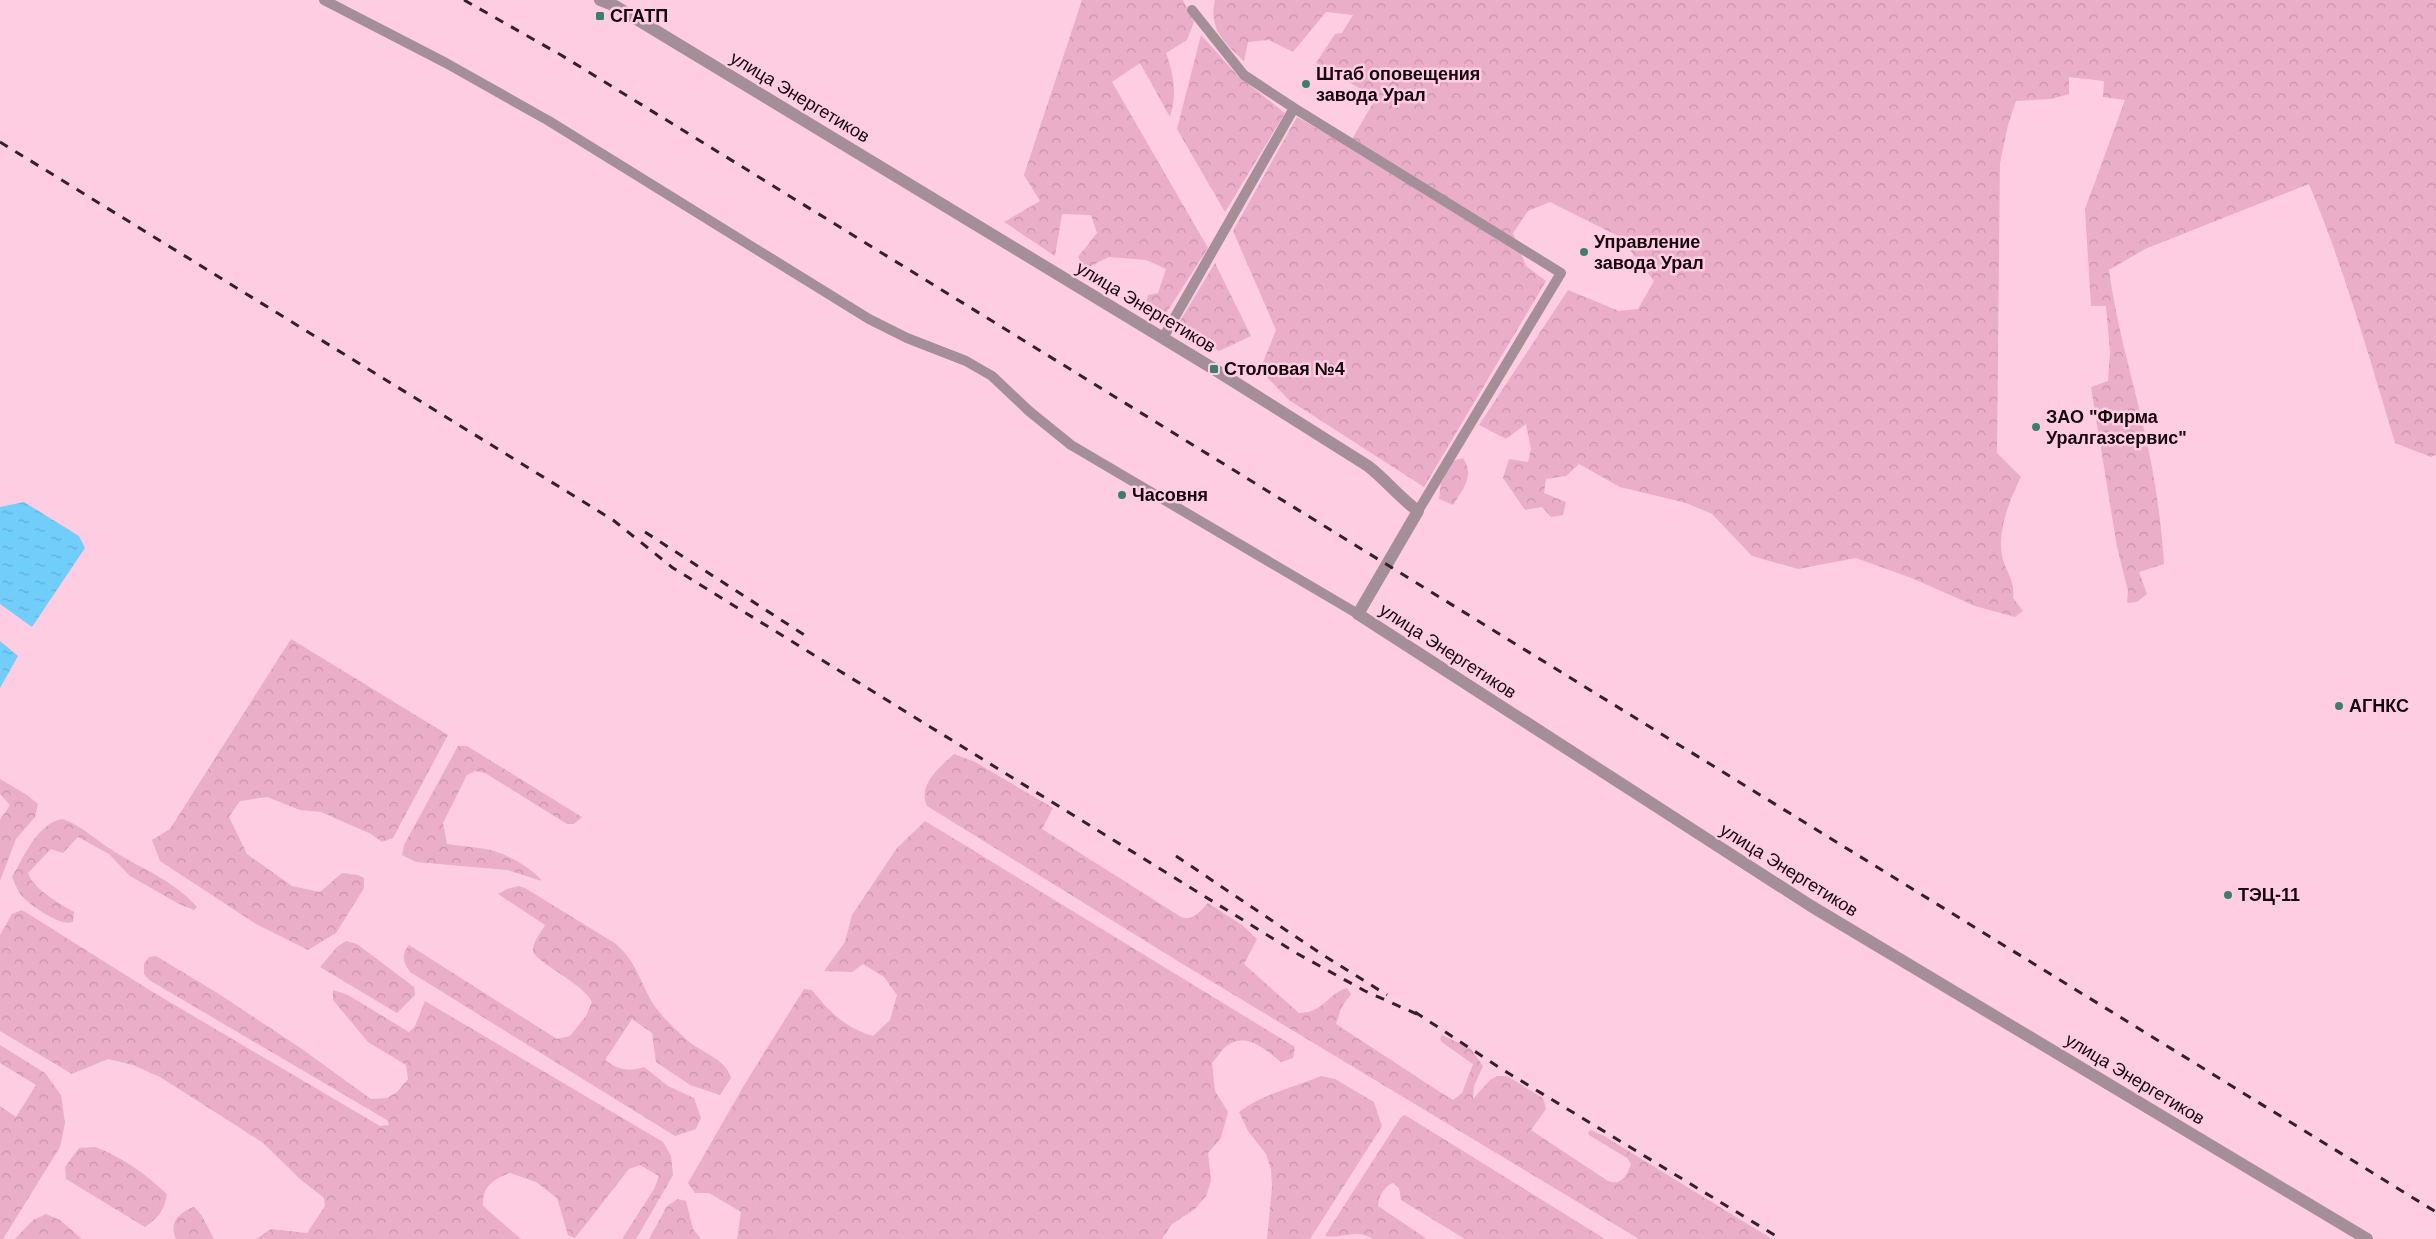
<svg xmlns="http://www.w3.org/2000/svg" width="2436" height="1239" font-family="Helvetica,sans-serif">
  <style>
    .forest { fill: url(#forest-crowns) }
    .water { fill: url(#water-ripples) }
    .lines { fill: none; stroke-linecap: round; stroke-linejoin: round }
    .minor { stroke: #a48f98; stroke-width: 10 }
    .tertiary { stroke: #a48f98; stroke-width: 12 }
    .rail { stroke: #342029; stroke-width: 3; stroke-dasharray: 9 9; stroke-linecap: butt }
    .poi-dot { fill: #3e7d6a; stroke: #fecde2; stroke-width: 2 }
    .labels { text-anchor: middle; stroke-width: 5; stroke-linejoin: round; paint-order: stroke }
    .poi-label { font-size: 18px; font-weight: bold; fill: #16070e; stroke: #fecde2; text-anchor: start }
    .street-label { font-size: 18px; fill: #16070e; stroke: #fecde2 }
  </style>
  <defs>
    <pattern id="forest-crowns" width="20" height="18" patternUnits="userSpaceOnUse" patternTransform="scale(1.25)"><rect width="20" height="18" fill="#ebaec8"/><path d="M2 6a3 3 0 1 1 6 0M12 15a3 3 0 1 1 6 0" fill="none" stroke="#c994ab"/></pattern>
    <pattern id="water-ripples" width="26" height="14" patternUnits="userSpaceOnUse" patternTransform="scale(1.25)"><rect width="26" height="14" fill="#71cdfa"/><path d="M2 4q2-2 4 0t4 0M15 11q2-2 4 0t4 0" fill="none" stroke="#61afd5"/></pattern>
  </defs>
  <rect width="100%" height="100%" fill="#fecde2"/>
  <!-- forest -->
  <path class="forest" d="M 1082,0 L 1183,0 L 1194,22 L 1187,40 L 1166,53 C 1174,75 1177,94 1170,117 L 1140,63 L 1112,82 L 1208,248 L 1163,318 L 1145,306 L 1148,295 L 1158,293 L 1166,269 L 1146,260 L 1109,257 L 1085,269 L 1078,257 L 1097,233 L 1091,215 L 1062,214 L 1055,256 L 1004,222 L 1040,201 L 1024,175 Z
    M 1215,0 L 2436,0 L 2436,455 L 2431,457 L 2395,443 C 2369,356 2344,268 2309,184 L 2145,249 L 2109,270 C 2116,323 2131,373 2143,425 C 2154,471 2161,517 2164,564 L 2139,572 L 2147,594 L 2137,602 L 2127,603 L 2128,591 L 2117,547 L 2091,387 L 2108,381 L 2110,352 L 2106,306 L 2091,306 L 2085,209 L 2125,100 L 2103,97 L 2104,81 L 2069,77 L 2069,94 L 2051,99 L 2016,101 L 2008,125 L 2000,163 L 1997,453 L 2021,477 C 2009,500 1996,534 2003,560 C 2008,575 2015,581 2013,598 L 2023,611 L 2015,617 L 1975,606 L 1914,579 L 1856,558 L 1798,569 L 1752,556 L 1712,514 L 1686,503 L 1620,487 L 1579,464 L 1566,476 L 1546,479 L 1544,493 L 1566,502 L 1563,515 L 1551,517 L 1542,507 L 1525,510 L 1503,478 L 1509,459 L 1528,462 L 1531,449 L 1526,424 L 1506,439 L 1479,425 L 1568,290 L 1619,311 L 1638,309 L 1654,281 L 1620,237 L 1550,202 L 1528,211 L 1513,233 L 1526,266 L 1546,281 L 1424,487 L 1289,400 L 1260,370 L 1276,330 L 1233,231 L 1297,117 L 1348,146 L 1376,98 L 1316,63 L 1335,34 L 1342,33 L 1353,15 L 1326,12 L 1293,52 L 1269,40 L 1248,42 L 1244,61 C 1225,43 1208,29 1215,0 Z
    M 1201,35 L 1238,76 L 1285,113 L 1225,212 L 1177,129 Z
    M 1215,263 L 1251,336 L 1219,351 L 1177,326 Z
    M 1463,458 C 1475,476 1463,489 1453,505 L 1439,499 L 1441,483 L 1453,461 Z
    M 291,639 L 448,735 L 393,838 L 382,842 L 371,834 L 321,812 L 300,810 L 267,797 L 240,801 L 229,817 L 247,854 L 292,886 L 320,892 L 342,873 L 358,875 L 364,878 L 364,888 L 336,933 L 308,950 L 256,924 L 160,861 L 152,840 L 170,829 Z
    M 458,746 L 467,746 L 582,817 L 574,824 L 567,824 L 485,773 L 475,771 L 467,775 L 443,823 L 447,844 C 460,846 473,847 486,849 C 503,852 531,867 542,881 L 507,870 L 416,862 L 402,855 L 404,845 Z
    M 954,754 L 975,762 L 1053,808 L 1042,829 L 1181,917 C 1193,922 1200,911 1208,903 L 1242,925 L 1257,939 L 1244,964 L 1299,1013 C 1324,1013 1328,993 1347,988 L 1351,994 L 1341,1008 L 1336,1024 L 1440,1092 L 1453,1100 L 1462,1093 L 1473,1064 L 1443,1043 L 1440,1039 L 1442,1035 L 1471,1049 L 1483,1066 L 1474,1086 L 1473,1099 L 1490,1080 L 1497,1076 L 1507,1076 L 1543,1098 L 1546,1109 L 1531,1130 L 1608,1181 C 1621,1186 1627,1176 1631,1164 L 1627,1158 L 1589,1135 L 1588,1132 L 1591,1130 L 1604,1136 L 1772,1239 L 1639,1239 L 1181,963 L 927,806 C 917,785 940,767 954,754 Z
    M 0,779 L 27,795 L 38,804 L 35,817 L 16,839 L 0,881 L 0,820 L 10,805 L 0,794 Z
    M 63,819 C 82,826 97,841 115,852 C 144,870 173,880 197,907 L 194,910 L 179,904 L 130,876 L 109,854 L 78,837 L 63,853 L 51,849 L 28,873 C 34,890 59,903 74,912 L 73,922 C 60,927 30,905 21,895 C 17,890 15,883 12,877 C 24,857 37,823 63,819 Z
    M 925,821 L 1295,1047 L 1293,1058 L 1281,1062 C 1267,1051 1247,1032 1228,1045 C 1222,1048 1217,1058 1212,1063 L 1215,1091 L 1228,1112 L 1221,1138 L 1208,1153 L 1211,1181 L 1206,1196 L 1195,1209 L 1172,1224 L 1162,1239 L 737,1239 L 741,1212 L 709,1193 L 695,1193 L 688,1183 L 746,1082 L 804,989 L 812,990 C 830,1013 846,1028 873,1036 L 890,1020 L 897,995 L 884,977 L 863,964 L 852,972 L 824,971 L 845,942 L 852,915 L 897,848 Z
    M 519,886 L 525,888 L 616,944 C 637,962 640,983 654,1005 C 662,1017 675,1029 686,1039 C 700,1053 725,1057 731,1078 L 720,1095 L 690,1085 L 656,1062 L 652,1033 L 632,1019 L 605,1060 C 619,1070 628,1072 644,1067 L 668,1086 L 694,1098 L 701,1118 L 696,1129 L 675,1136 L 410,972 C 403,962 401,955 409,945 L 557,1039 L 570,1036 L 586,1016 L 592,1002 C 583,983 535,962 533,951 C 532,943 541,932 545,925 L 498,894 L 507,889 Z
    M 22,910 L 156,994 L 380,1126 L 389,1125 L 387,1120 L 149,980 L 144,974 L 144,964 L 149,957 L 156,956 L 219,994 L 299,1047 L 371,1099 L 387,1098 L 397,1092 L 408,1079 L 406,1065 L 368,1042 L 333,1000 L 333,990 L 348,995 L 409,1032 L 415,1026 L 425,1001 L 663,1142 L 671,1156 L 673,1175 L 636,1239 L 622,1239 L 654,1189 L 659,1176 L 640,1165 L 629,1169 L 575,1238 L 568,1235 L 557,1198 L 536,1182 L 510,1173 C 493,1179 482,1187 483,1206 L 521,1239 L 256,1239 L 271,1229 L 307,1233 L 325,1206 L 324,1198 L 300,1179 L 262,1142 L 160,1077 L 133,1065 L 108,1059 L 72,1074 L 0,1031 L 0,935 L 12,914 Z
    M 346,941 L 357,944 L 414,987 L 415,995 L 397,1013 L 320,967 L 337,947 Z
    M 0,1045 L 45,1073 L 61,1095 L 65,1123 L 60,1147 L 3,1239 L 0,1239 L 0,1106 L 16,1117 L 36,1085 L 0,1063 Z
    M 1321,1076 L 1335,1079 L 1374,1102 L 1382,1126 L 1310,1239 L 1267,1239 L 1272,1187 L 1271,1169 L 1266,1154 L 1248,1131 L 1239,1112 C 1264,1093 1293,1088 1321,1076 Z
    M 1405,1115 L 1605,1239 L 1465,1239 L 1401,1200 L 1399,1188 L 1393,1183 C 1384,1186 1378,1198 1378,1206 L 1427,1239 L 1373,1239 C 1355,1228 1344,1239 1325,1236 L 1331,1226 L 1401,1117 Z
    M 95,1147 C 124,1158 144,1173 167,1194 C 164,1211 159,1217 145,1227 L 66,1179 L 65,1167 L 79,1148 Z
    M 678,1199 L 686,1201 L 693,1229 L 701,1239 L 649,1239 L 667,1206 Z
    M 194,1207 L 202,1216 L 214,1239 L 176,1239 C 168,1222 180,1212 194,1207 Z
    M 46,1214 L 60,1220 L 82,1239 L 15,1239 L 33,1220 Z"/>
  <!-- water -->
  <path class="water" d="M 24,502 L 79,536 L 85,548 L 32,627 L 0,604 L 0,507 Z
    M 0,641 L 18,656 L 0,688 Z"/>
  <g class="lines">
    <!-- minor -->
    <path class="minor" d="M 324,0 L 446,63 L 549,121 L 869,319 L 907,338 L 966,361 L 992,376 L 1029,411 L 1071,445 L 1358,614
      M 1192,10 L 1244,75 L 1294,108 L 1561,273 L 1418,511
      M 1163,338 L 1294,108"/>
    <!-- tertiary -->
    <path class="tertiary" d="M 600,0 L 615,6 L 1214,369 L 1368,466 C 1386,480 1400,498 1418,511 L 1358,614 L 1811,906 L 2367,1239"/>
    <!-- rail -->
    <path class="rail" d="M 464,0 L 561,55 L 2436,1212
      M 0,142 L 613,520 L 673,568 L 1298,954 L 1365,991 L 1419,1015
      M 645,532 L 806,636
      M 1176,856 L 1323,955 L 1387,995
      M 1415,1012 L 1500,1068 L 1781,1239"/>
  </g>
  <!-- markers -->
  <g class="poi-dot">
    <rect x="595" y="11" width="10" height="10" rx="2.5"/>
    <circle cx="1306" cy="84" r="5"/>
    <circle cx="1584" cy="252" r="5"/>
    <rect x="1209" y="364" width="10" height="10" rx="2.5"/>
    <circle cx="2036" cy="427" r="5"/>
    <circle cx="1122" cy="495" r="5"/>
    <circle cx="2339" cy="706" r="5"/>
    <circle cx="2228" cy="895" r="5"/>
  </g>
  <g class="labels">
    <!-- poi labels -->
    <g class="poi-label">
      <text x="610" y="22">СГАТП</text>
      <text x="1316" y="80">Штаб оповещения<tspan x="1316" dy="21">завода Урал</tspan></text>
      <text x="1594" y="248">Управление<tspan x="1594" dy="21">завода Урал</tspan></text>
      <text x="1224" y="375">Столовая №4</text>
      <text x="2046" y="423">ЗАО "Фирма<tspan x="2046" dy="21">Уралгазсервис"</tspan></text>
      <text x="1132" y="501">Часовня</text>
      <text x="2349" y="712">АГНКС</text>
      <text x="2238" y="901">ТЭЦ-11</text>
    </g>
    <!-- street labels -->
    <g class="street-label">
      <text transform="translate(800 97) rotate(31)" y="6">улица Энергетиков</text>
      <text transform="translate(1146 307) rotate(31)" y="6">улица Энергетиков</text>
      <text transform="translate(1448 651) rotate(33)" y="6">улица Энергетиков</text>
      <text transform="translate(1789 870) rotate(32)" y="6">улица Энергетиков</text>
      <text transform="translate(2135 1079) rotate(31)" y="6">улица Энергетиков</text>
    </g>
  </g>
</svg>
